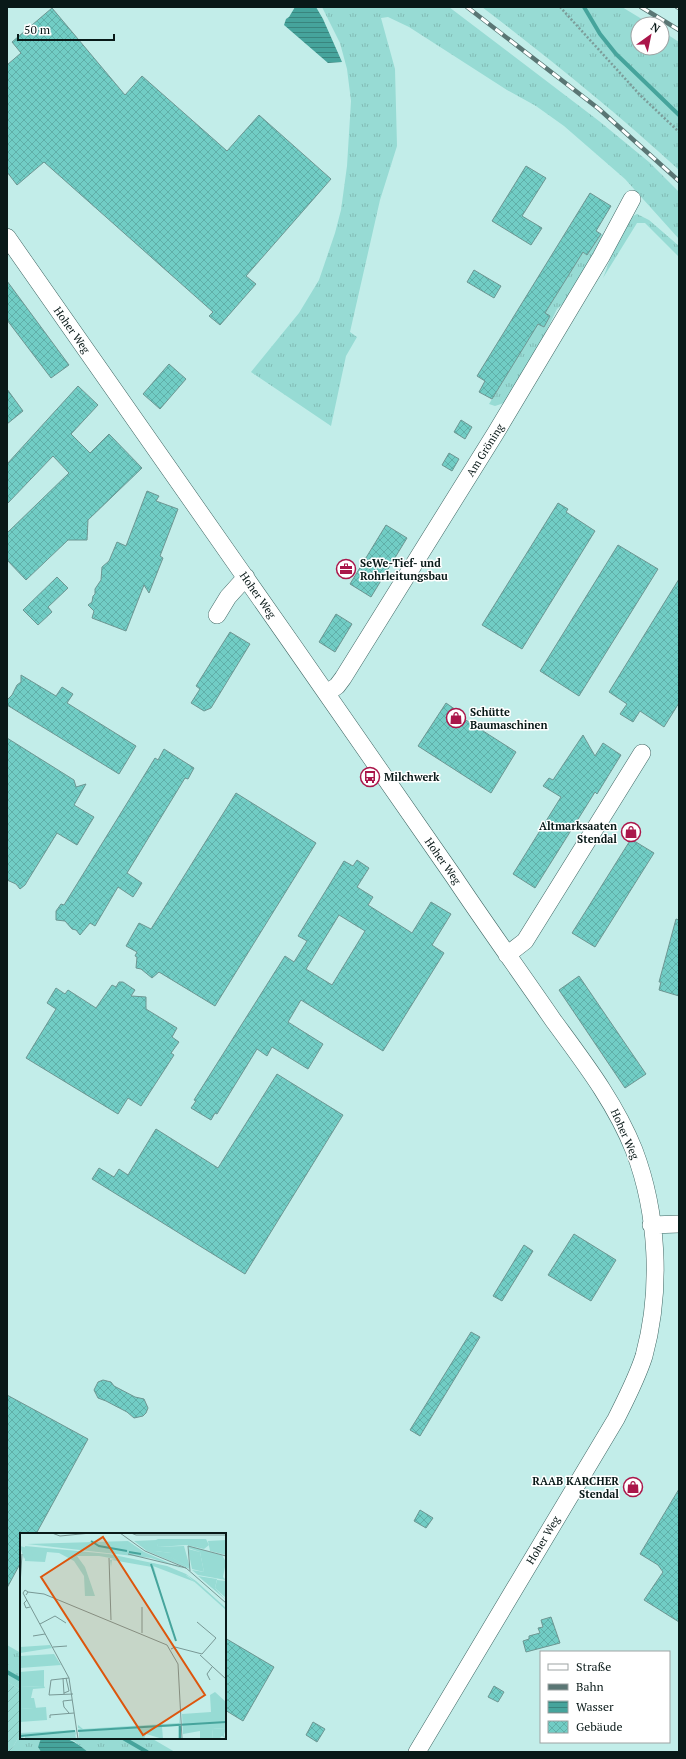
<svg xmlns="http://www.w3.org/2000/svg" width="686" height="1759" font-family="'PT Serif',serif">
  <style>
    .grass { fill: url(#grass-tufts) }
    .garden { fill: url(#garden-furrows) }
    .water { fill: url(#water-rules) }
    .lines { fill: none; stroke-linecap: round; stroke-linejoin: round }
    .stream { stroke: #46a49c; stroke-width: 4 }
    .building { fill: url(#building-cross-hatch); stroke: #6d9692; fill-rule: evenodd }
    .minor-casing { stroke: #3f6663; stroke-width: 18 }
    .path { stroke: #7c9d9a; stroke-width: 2.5; stroke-dasharray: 2 2; stroke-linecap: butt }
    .minor { stroke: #fff; stroke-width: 17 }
    .rail-casing { stroke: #5a7674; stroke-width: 4.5 }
    .rail { stroke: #fff; stroke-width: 3; stroke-dasharray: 9; stroke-linecap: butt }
    .labels { text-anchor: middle; stroke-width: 3; stroke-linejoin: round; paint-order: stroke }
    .street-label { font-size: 11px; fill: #091918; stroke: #fff }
    .poi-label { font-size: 11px; font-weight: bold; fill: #091918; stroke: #fff; text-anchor: start }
    .inset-river { fill: none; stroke: #46a49c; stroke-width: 2 }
    .inset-road { fill: none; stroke: #789895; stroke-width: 1 }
    .view { fill: #dd560d; fill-opacity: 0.15; stroke: #dd560d; stroke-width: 2 }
    .inset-edge { fill: none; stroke: #091918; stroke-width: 2 }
  </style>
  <defs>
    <pattern id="grass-tufts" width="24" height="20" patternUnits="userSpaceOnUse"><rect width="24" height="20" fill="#97dbd4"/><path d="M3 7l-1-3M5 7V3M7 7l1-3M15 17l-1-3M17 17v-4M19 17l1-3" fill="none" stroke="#81bbb5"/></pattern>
    <pattern id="garden-furrows" width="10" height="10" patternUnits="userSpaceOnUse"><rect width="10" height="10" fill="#97dbd4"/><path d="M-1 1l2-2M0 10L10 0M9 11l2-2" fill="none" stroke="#81bbb5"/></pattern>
    <pattern id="water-rules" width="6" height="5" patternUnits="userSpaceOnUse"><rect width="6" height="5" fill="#46a49c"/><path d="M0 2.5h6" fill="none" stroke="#39857e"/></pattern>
    <pattern id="building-cross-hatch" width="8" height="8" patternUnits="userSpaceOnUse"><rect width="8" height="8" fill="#71cdc5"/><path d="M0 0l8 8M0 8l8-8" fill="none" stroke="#60afa8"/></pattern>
  </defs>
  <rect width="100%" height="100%" fill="#c2ede9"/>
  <!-- grass -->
  <path class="grass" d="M 322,7 L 449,7 L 599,121 L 649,162 L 679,192 L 679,239 L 625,179 L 564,126 L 536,106 L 507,90 L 409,27 L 388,17 L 381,18 L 395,69 L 397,146 L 380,200 L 350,332 L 357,337 L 346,356 L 331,426 L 251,372 L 299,313 L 319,280 L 335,233 L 341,210 L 347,166 L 351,101 L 347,69 L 340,43 Z
    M 482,7 L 622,7 L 650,24 L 638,24 L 638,48 L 662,48 L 662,31 L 679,42 L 679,170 C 616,112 550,59 482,7 Z
    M 637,214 L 649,220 L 679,246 L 679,257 L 645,223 L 637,223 L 603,278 C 609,264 623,219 637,214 Z
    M 601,234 L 605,235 L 568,299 L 557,309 L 522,381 L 504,403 L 495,406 L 489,404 L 538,324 L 544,327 L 550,316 L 545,313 L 583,252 L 587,255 Z
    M 7,1645 L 21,1653 L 19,1660 L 21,1662 L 21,1690 L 7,1682 Z
    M 21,1733 L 21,1738 L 41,1738 L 38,1747 L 41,1752 L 10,1752 Z
    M 66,1738 L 151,1738 L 175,1752 L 88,1752 L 74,1741 Z"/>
  <!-- garden -->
  <path class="garden" d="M 7,1682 L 21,1690 L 21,1733 L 10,1752 L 7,1752 Z"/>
  <!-- water -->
  <path class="water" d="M 295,7 L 316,7 L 323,19 L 342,62 L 328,63 L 284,25 L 286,19 L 289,17 Z
    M 41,1738 C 65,1738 69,1736 88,1752 L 41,1752 L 38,1747 Z"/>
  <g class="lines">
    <!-- stream -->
    <path class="stream" d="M 584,7 L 600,34 L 616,54 L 679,115
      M 7,1672 L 21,1680
      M 123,1738 L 147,1752"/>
  </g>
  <!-- building -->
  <path class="building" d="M 52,8 L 125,95 L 142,76 L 227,151 L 259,115 L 331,179 L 246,276 L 256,284 L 220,325 L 209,316 L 213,312 L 44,162 L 17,185 L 7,172 L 7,65 L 21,53 L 12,42 Z
    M 526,166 L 546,178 L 522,216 L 542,228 L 531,245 L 492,221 Z
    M 590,193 L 611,206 L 596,231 L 601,234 L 587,255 L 583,252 L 545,313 L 550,316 L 544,327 L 538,324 L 492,399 L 479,392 L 485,381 L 477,376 Z
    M 474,270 L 501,286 L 494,298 L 467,282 Z
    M 7,281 L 69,365 L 51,378 L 7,320 Z
    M 169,364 L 186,379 L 160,409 L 143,394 Z
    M 78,386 L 98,405 L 71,434 L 90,453 L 109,434 L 142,468 L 88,520 L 87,540 L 68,540 L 26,580 L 7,560 L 7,533 L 69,473 L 53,456 L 7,504 L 7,464 Z
    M 7,389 L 23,411 L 7,424 Z
    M 461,420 L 472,427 L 465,439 L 454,432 Z
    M 449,453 L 459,459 L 452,471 L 442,465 Z
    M 147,491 L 159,496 L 156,501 L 178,509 L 160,556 L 163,558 L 149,593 L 144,585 L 126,631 L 92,618 L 94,611 L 88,605 L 92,602 L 93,596 L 95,594 L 95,589 L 101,580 L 102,567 L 109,561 L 117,542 L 126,546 Z
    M 558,503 L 568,509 L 566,512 L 595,531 L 522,649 L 482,625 Z
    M 386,525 L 407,538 L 371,597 L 350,584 Z
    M 618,545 L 658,569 L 579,696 L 540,671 Z
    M 57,577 L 68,588 L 48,607 L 52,612 L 38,625 L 23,610 Z
    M 679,579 L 679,703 L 664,727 L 640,711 L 633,722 L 620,714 L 627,704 L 609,692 Z
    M 336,614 L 352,624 L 335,652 L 319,642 Z
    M 230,632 L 250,644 L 211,708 L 204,711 L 191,703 L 200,689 L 196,686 Z
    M 21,675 L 56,696 L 62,687 L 73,694 L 67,703 L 136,746 L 119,774 L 7,705 L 7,700 L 12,695 L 17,685 L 21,682 Z
    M 446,703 L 459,712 L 458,715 L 516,752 L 491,793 L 418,746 Z
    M 583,735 L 595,756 L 603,743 L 621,755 L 597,794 L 595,792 L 535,888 L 513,874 L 561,797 L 543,786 L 549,778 L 553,780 Z
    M 7,738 L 74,780 L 76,787 L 86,784 L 74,805 L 94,817 L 77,845 L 57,833 L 25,885 L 20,889 L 16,884 L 7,880 Z
    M 164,749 L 194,768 L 188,779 L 185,778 L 127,873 L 142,883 L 133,897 L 118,887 L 95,926 L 90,923 L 80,935 L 76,930 L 72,929 L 65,921 L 56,920 L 56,911 L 61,904 L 64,905 L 155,758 L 158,760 Z
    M 236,793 L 316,843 L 215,1006 L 159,972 L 152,978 L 141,969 L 136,968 L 137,957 L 135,956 L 137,952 L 126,946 L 139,923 L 151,929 Z
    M 631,839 L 654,853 L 595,947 L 572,933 Z
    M 357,860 L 369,868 L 357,887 L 373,897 L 368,905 L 412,933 L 431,902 L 451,914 L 432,945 L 444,953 L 383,1051 L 301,1000 L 288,1022 L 323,1044 L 308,1069 L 272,1047 L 267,1056 L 257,1049 L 217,1114 L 215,1113 L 211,1120 L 191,1108 L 196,1101 L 194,1100 L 285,956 L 294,962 L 307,941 L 298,936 L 344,861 L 353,866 ZM 339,915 L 365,931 L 332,985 L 306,969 Z
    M 676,919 L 679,920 L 679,996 L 659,990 L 661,982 L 659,982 Z
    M 579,976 L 646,1074 L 625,1088 L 559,990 Z
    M 119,982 L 123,982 L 135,990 L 131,996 L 146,997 L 146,1009 L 177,1028 L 172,1037 L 179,1042 L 171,1053 L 174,1055 L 141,1106 L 128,1098 L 118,1114 L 26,1058 L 56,1009 L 47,1003 L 56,988 L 65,994 L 68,990 L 96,1008 L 112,985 L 116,987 Z
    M 277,1074 L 343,1115 L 245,1274 L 92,1179 L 99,1168 L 114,1177 L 119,1169 L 128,1175 L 156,1129 L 218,1168 Z
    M 574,1234 L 616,1260 L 591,1301 L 548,1275 Z
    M 524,1245 L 533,1251 L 502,1301 L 493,1296 Z
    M 471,1332 L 480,1337 L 420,1436 L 410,1430 Z
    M 103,1380 L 111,1382 L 114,1386 L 135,1397 L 144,1399 L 148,1408 L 146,1413 L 143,1416 L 134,1418 L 127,1412 L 106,1401 L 98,1398 L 94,1390 L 98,1382 Z
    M 7,1395 L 88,1439 L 36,1534 L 21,1534 L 21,1562 L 7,1588 Z
    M 679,1489 L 679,1622 L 644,1600 L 663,1572 L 658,1565 L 640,1554 Z
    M 420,1510 L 433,1518 L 426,1528 L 414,1521 Z
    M 551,1617 L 560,1643 L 526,1652 L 523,1641 L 529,1639 L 529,1636 L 540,1633 L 538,1628 L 543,1627 L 541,1620 Z
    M 225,1638 L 274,1667 L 243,1721 L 225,1710 Z
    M 494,1686 L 504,1692 L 498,1702 L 488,1697 Z
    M 313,1722 L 325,1729 L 317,1742 L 306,1735 Z"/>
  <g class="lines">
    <!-- minor casing -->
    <g class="minor-casing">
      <path id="minor" d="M 7,237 C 156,450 306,663 454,877 C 486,925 520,972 553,1020 C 583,1061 615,1102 634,1150 C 658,1213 662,1290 644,1356 C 637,1378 626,1399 616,1419 L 417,1752
        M 217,615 L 228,597 L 246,577
        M 327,693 L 337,686 L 343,678 L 495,434 L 601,257 L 632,199
        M 507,955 L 525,941 L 642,753
        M 651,1225 L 679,1224"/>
    </g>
    <!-- path -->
    <path class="path" d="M 560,7 L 640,95 L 679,132"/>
    <!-- minor -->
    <use href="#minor" class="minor"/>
    <!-- rail casing -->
    <g class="rail-casing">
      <path id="rail" d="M 467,7 L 599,109 L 679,181
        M 641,7 L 679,30
        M 677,7 L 679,8"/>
    </g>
    <!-- rail -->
    <use href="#rail" class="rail"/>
  </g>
  <!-- icons -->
  <defs>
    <g id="office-ring" transform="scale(1)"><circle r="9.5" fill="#fff" stroke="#aa164a" stroke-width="1.5"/><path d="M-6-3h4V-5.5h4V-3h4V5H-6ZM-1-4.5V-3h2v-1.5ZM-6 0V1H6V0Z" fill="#aa164a"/></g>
    <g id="shop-ring" transform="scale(1)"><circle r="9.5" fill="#fff" stroke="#aa164a" stroke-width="1.5"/><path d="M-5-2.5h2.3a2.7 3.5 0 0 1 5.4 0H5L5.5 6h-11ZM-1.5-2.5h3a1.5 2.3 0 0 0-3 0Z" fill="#aa164a"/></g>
    <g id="bus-ring" transform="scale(1)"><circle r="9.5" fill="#fff" stroke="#aa164a" stroke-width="1.5"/><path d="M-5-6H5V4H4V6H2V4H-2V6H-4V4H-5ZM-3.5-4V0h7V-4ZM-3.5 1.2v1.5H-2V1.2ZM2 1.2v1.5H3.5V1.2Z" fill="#aa164a"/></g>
  </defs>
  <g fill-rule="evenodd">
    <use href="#office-ring" x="346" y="569"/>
    <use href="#shop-ring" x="456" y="718"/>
    <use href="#bus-ring" x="370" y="777"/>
    <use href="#shop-ring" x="631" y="832"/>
    <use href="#shop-ring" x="633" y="1487"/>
  </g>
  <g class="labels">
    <!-- street labels -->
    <g class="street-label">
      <text transform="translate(72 330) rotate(55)" y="4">Hoher Weg</text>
      <text transform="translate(485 450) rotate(-58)" y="4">Am Gröning</text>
      <text transform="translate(258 595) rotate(55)" y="4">Hoher Weg</text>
      <text transform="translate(443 861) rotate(55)" y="4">Hoher Weg</text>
      <text transform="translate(625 1134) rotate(66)" y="4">Hoher Weg</text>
      <text transform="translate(543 1540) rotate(-59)" y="4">Hoher Weg</text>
    </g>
    <!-- poi labels -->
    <g class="poi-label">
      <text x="360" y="567">SeWe-Tief- und<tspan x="360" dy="13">Rohrleitungsbau</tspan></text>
      <text x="470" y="716">Schütte<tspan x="470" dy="13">Baumaschinen</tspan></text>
      <text x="384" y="781">Milchwerk</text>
      <text x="617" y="830" text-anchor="end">Altmarksaaten<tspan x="617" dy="13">Stendal</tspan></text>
      <text x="619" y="1485" text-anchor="end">RAAB KARCHER<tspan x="619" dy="13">Stendal</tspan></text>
    </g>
  </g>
  <!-- overview -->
  <g transform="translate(20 1533)">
    <rect width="206" height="206" fill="#c2ede9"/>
    <path d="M 137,7 L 138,14 L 135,18 L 151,20 L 151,24 L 170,35 L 168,24 L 170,36 L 127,18 L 114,8 ZM 108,8 L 124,19 L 163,36 L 131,25 L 7,11 ZM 5,13 L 89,21 L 147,33 L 166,41 L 176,48 L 206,75 L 206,77 L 168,43 L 133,31 L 155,109 L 132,34 L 92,27 L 91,34 L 90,27 L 96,26 L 79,23 L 57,23 L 65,34 L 75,63 L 65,63 L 64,43 L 54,28 L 39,20 L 27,19 L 25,29 L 5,28 ZM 169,13 L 202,22 L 206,29 L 203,44 L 206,47 L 178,42 L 172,37 L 184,39 L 180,19 L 168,15 ZM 178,43 L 197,46 L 195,55 L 206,67 ZM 24,137 L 24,153 L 0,154 L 0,139 ZM 195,159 L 206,169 L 206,195 L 192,196 L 193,206 L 180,206 L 180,198 L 163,201 L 162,181 L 191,179 L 190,162 ZM 159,181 L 161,206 L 158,206 L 158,193 L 142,194 L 143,206 L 126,201 L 124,206 L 124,195 L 59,199 L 58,196 L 61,195 L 58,195 L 58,192 L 63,196 L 159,190 ZM 55,197 L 56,201 L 55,202 L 55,200 L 5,203 L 0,206 L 0,200 Z" fill="#97dbd4"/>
    <path d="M 138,6 L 186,6 L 189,12 L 184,16 L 166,12 L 138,14 L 136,7 ZM 0,13 L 11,16 L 13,24 L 7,21 L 4,26 ZM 133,30 L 163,40 L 175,49 L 133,33 ZM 24,153 L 25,155 L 13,156 L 11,165 L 14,165 L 16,175 L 0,176 L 0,154 ZM 206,195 L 204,202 L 206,206 L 202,203 L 199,206 L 193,206 L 192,196 Z" fill="#97dbd4"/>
    <path d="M 206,7 L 206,22 L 190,18 L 188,8 ZM 164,13 L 170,35 L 150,24 L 151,20 L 135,18 L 135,14 ZM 168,16 L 180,19 L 184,39 L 172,36 ZM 197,47 L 206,48 L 206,65 L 195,55 ZM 30,112 L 32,115 L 0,120 L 0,114 ZM 34,121 L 41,132 L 0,135 L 0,123 ZM 26,174 L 27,187 L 0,189 L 0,176 ZM 124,194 L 124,206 L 59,206 L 59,199 ZM 55,199 L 56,206 L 5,206 L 5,203 Z" fill="#97dbd4"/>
    <path class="inset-river" d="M 71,8 L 79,13 L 107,18M 109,19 L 121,21M 131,31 L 156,108M 160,193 L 160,206M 58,198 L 206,189M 0,203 L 55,198"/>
    <path class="inset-road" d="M 32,0 L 40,3 L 71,0M 100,0 L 125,18 L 166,35 L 206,70M 111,0 L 116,2 L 206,2M 108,21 L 166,35M 89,25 L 91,87M 170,38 L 168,13 L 206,23M 0,52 L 2,21M 8,59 L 24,61 L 147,112 L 158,131 L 162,206M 6,62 L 8,59 L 5,57 L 3,60 L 49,145 L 58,206M 7,67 L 4,70 L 6,75 L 10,74M 20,91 L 35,83 L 46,90M 122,100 L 122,74M 13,103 L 25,101M 33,114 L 47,113M 151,116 L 155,114 L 182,121 L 196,105 L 177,89M 180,122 L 206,146M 43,145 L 44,161M 49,145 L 31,147 L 29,162 L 53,161M 190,147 L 187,141 L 192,134M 44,160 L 49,158 L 46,145M 49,180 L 44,174 L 43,168 L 52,167M 30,185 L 30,182 L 54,180"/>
    <path class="view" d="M 83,4 L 185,162 L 123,202 L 21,44 Z"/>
    <rect width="206" height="206" class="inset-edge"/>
  </g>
  <!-- border -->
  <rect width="686" height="1759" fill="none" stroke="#091918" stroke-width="16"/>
  <!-- legend -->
  <rect x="540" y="1651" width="130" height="92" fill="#ffffff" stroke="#9da3a3"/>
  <rect x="548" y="1664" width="20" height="6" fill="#ffffff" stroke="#9da3a3"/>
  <text x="576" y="1671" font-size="12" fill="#091918">Straße</text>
  <rect x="548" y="1684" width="20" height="6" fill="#5a7674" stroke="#9da3a3"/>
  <text x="576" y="1691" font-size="12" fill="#091918">Bahn</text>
  <rect x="548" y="1701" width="20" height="12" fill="url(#water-rules)" stroke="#9da3a3"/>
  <text x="576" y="1711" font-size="12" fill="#091918">Wasser</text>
  <rect x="548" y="1721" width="20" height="12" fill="url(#building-cross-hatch)" stroke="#9da3a3"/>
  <text x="576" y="1731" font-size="12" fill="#091918">Gebäude</text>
  <!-- north arrow -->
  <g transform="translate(650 36) rotate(33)"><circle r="19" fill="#ffffff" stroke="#9da3a3"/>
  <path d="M0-3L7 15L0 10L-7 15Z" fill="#aa164a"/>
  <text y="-6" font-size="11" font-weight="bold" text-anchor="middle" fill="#091918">N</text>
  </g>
  <!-- scale -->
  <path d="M18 34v6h96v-6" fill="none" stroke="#091918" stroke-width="2"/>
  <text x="24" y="34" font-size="12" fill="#091918" stroke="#ffffff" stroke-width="3" paint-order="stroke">50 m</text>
</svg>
